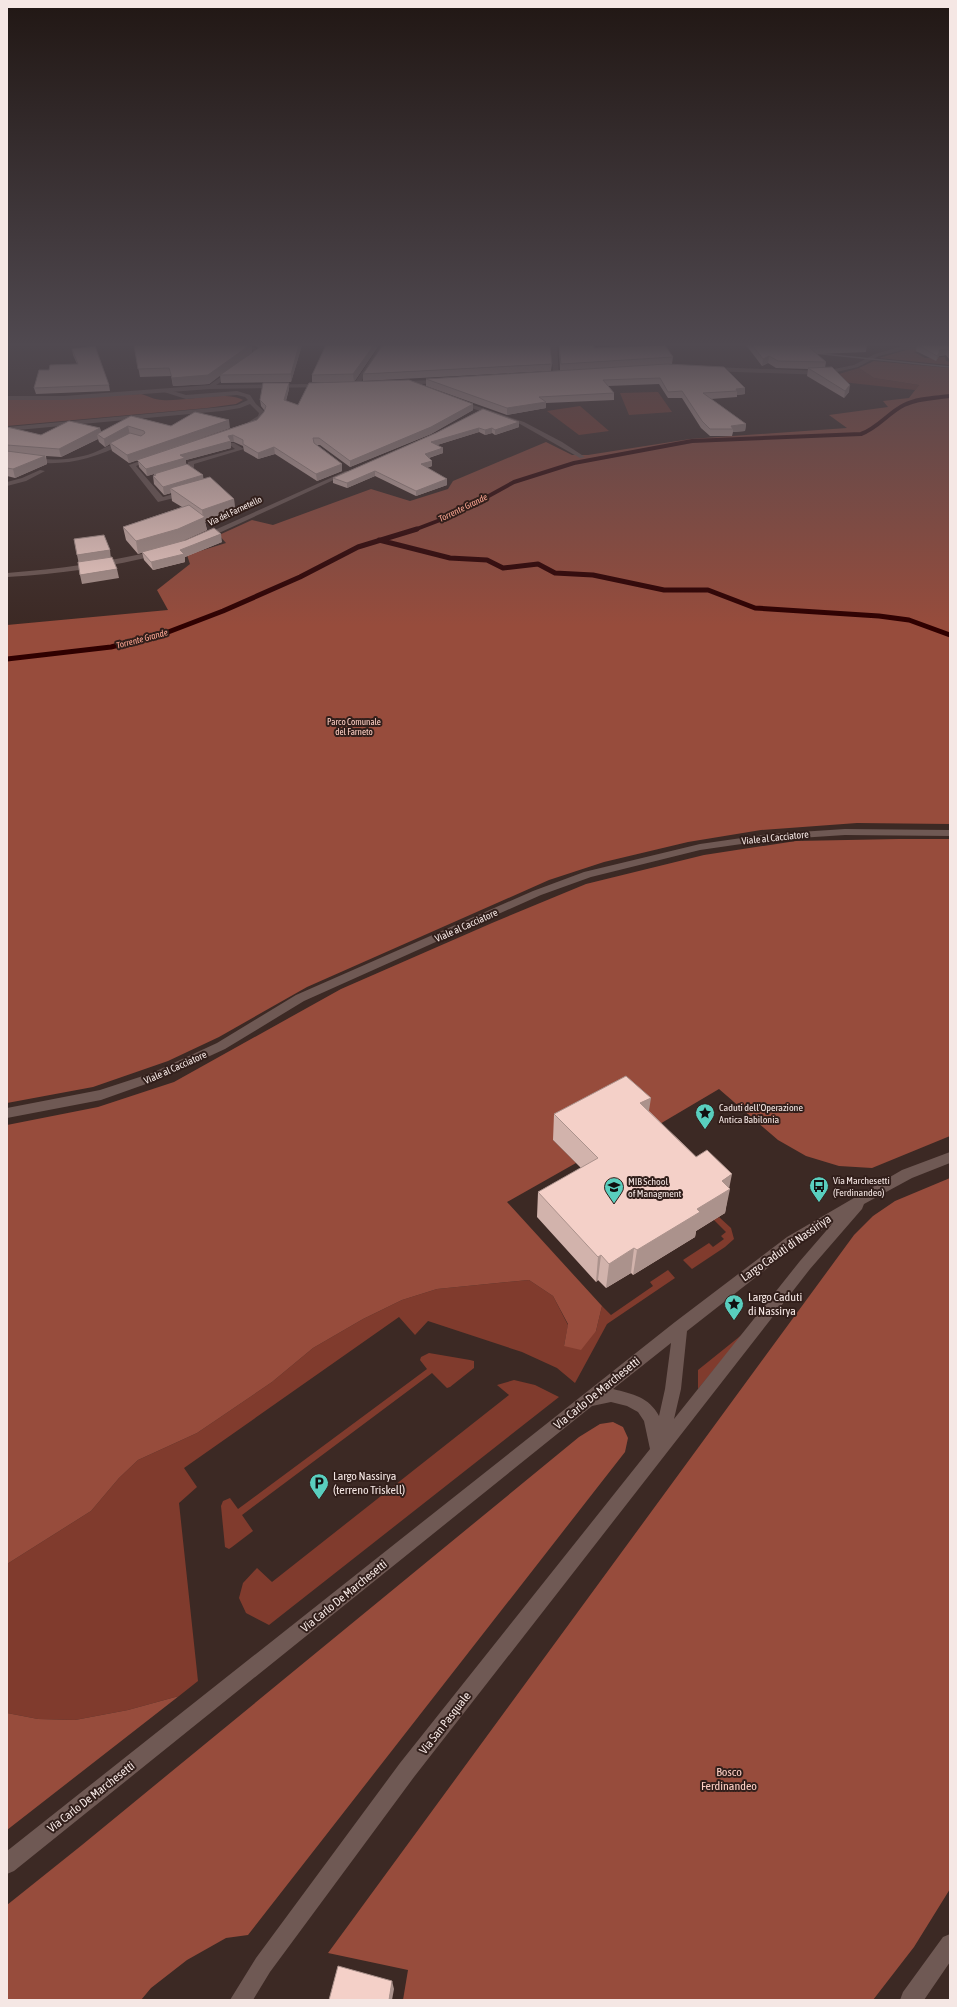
<svg xmlns="http://www.w3.org/2000/svg" width="957" height="2007" font-family="'Asap Condensed',sans-serif">
  <style>
    .green { fill: #803b2d }
    .forest { fill: #974c3c }
    .lines { fill: none; stroke-linecap: round; stroke-linejoin: round }
    .stream-far1 { stroke: #2f0000; stroke-width: 4 }
    .stream { stroke: #2f0000; stroke-width: 5 }
    .street { fill: #6f5954; fill-rule: evenodd }
    .secondary { fill: #6f5954; fill-rule: evenodd }
    .rail { stroke: #968682; stroke-width: 1.5 }
    .wall { fill: #d2b3ac }
    .shaded-wall { fill: #ab928c }
    .building { fill: #f4d0c8; stroke: #ab928c }
    .labels { text-anchor: middle; stroke-width: 4; stroke-linejoin: round; paint-order: stroke }
    .far-water-label { font-size: 9px; font-style: italic; fill: #fea793; stroke: #321f1b }
    .far-street-label { font-size: 9px; fill: #f5e7e4; stroke: #321f1b }
    .far-park-label { font-size: 9px; fill: #ffd1c6; stroke: #321f1b }
    .street-label { font-size: 10px; fill: #f5e7e4; stroke: #321f1b }
    .poi-label { font-size: 10px; fill: #f5e7e4; stroke: #321f1b; text-anchor: start }
    .near-street-label { font-size: 12px; fill: #f5e7e4; stroke: #321f1b }
    .near-poi-label { font-size: 12px; fill: #f5e7e4; stroke: #321f1b; text-anchor: start }
    .near-park-label { font-size: 12px; fill: #ffd1c6; stroke: #321f1b }
  </style>
  <rect width="100%" height="100%" fill="#3c2924"/>
  <!-- green -->
  <path class="green" d="M 859,368 L 874,378 L 919,385 L 915,390 L 842,382 L 839,374 Z
    M 658,392 L 672,412 L 629,415 L 620,393 Z
    M 580,406 L 609,431 L 579,435 L 547,411 Z
    M 719,1217 L 731,1228 L 734,1239 L 725,1247 L 692,1269 L 683,1260 L 709,1243 L 713,1247 L 724,1239 L 721,1236 L 726,1232 L 714,1220 Z
    M 668,1270 L 675,1278 L 607,1324 L 575,1383 L 557,1368 L 522,1352 L 428,1321 L 415,1335 L 399,1317 L 184,1468 L 197,1487 L 179,1503 L 198,1681 L 179,1696 L 128,1710 L 75,1720 L 38,1719 L 7,1713 L 7,1564 L 91,1511 L 119,1478 L 138,1460 L 197,1433 L 272,1382 L 313,1348 L 363,1319 L 402,1300 L 437,1289 L 529,1280 L 553,1296 L 568,1325 L 564,1346 L 596,1331 L 602,1306 L 611,1315 L 653,1286 L 650,1282 Z
    M 744,1333 L 698,1389 L 698,1370 Z
    M 429,1353 L 470,1360 L 474,1361 L 474,1368 L 450,1387 L 447,1388 L 432,1373 L 242,1515 L 253,1531 L 232,1547 L 229,1549 L 225,1547 L 221,1506 L 223,1501 L 230,1498 L 238,1509 L 427,1369 L 420,1360 L 421,1357 Z
    M 514,1380 L 535,1385 L 559,1397 L 269,1625 L 246,1613 L 239,1598 L 243,1583 L 257,1568 L 272,1582 L 509,1395 L 497,1385 Z"/>
  <!-- forest -->
  <path class="forest" d="M 913,348 L 933,350 L 914,352 L 925,358 L 945,357 L 946,361 L 950,362 L 950,365 L 879,358 Z
    M 874,361 L 950,368 L 950,824 L 857,823 L 761,830 L 688,842 L 604,862 L 549,880 L 307,987 L 219,1037 L 168,1061 L 93,1087 L 7,1103 L 7,625 L 168,610 L 157,590 L 190,564 L 187,555 L 226,543 L 219,535 L 252,520 L 273,525 L 371,489 L 410,501 L 448,489 L 453,481 L 546,442 L 572,455 L 588,455 L 690,439 L 847,428 L 829,415 L 888,407 L 883,401 L 909,398 L 919,385 L 874,378 L 859,368 Z
    M 141,394 C 148,396 155,400 162,400 C 183,402 227,390 243,400 L 236,404 L 207,408 L 7,426 L 7,400 Z
    M 898,839 L 950,839 L 950,1136 L 872,1168 L 839,1166 L 806,1156 L 778,1140 L 719,1089 L 653,1128 L 553,1140 L 576,1163 L 507,1202 L 602,1306 L 596,1331 L 581,1350 L 564,1346 L 568,1324 L 553,1296 L 529,1280 L 437,1289 L 402,1300 L 363,1319 L 313,1348 L 272,1382 L 197,1433 L 138,1460 L 119,1478 L 91,1511 L 7,1564 L 7,1125 L 98,1107 L 174,1082 L 341,989 L 492,923 L 586,884 L 704,855 L 796,841 Z
    M 950,1178 L 950,1889 L 914,1947 L 873,2000 L 403,2000 L 408,1970 L 328,1953 L 854,1235 L 873,1216 L 895,1201 Z
    M 613,1422 L 623,1427 L 628,1438 L 625,1452 L 248,1935 L 226,1938 L 187,1960 L 151,1988 L 141,2000 L 7,2000 L 7,1905 L 82,1845 L 579,1437 L 600,1424 Z
    M 179,1696 L 7,1830 L 7,1713 L 38,1719 L 75,1720 L 128,1710 Z"/>
  <g class="lines">
    <!-- stream-far1 -->
    <path class="stream-far1" d="M 414,530 L 456,514 L 514,482 L 574,463 L 692,441 L 861,434 C 878,428 888,413 904,405 C 918,398 935,398 950,396"/>
    <!-- stream -->
    <path class="stream" d="M 379,540 L 450,558 L 487,560 L 503,568 L 538,564 L 555,573 L 593,575 L 664,590 L 708,590 L 755,608 L 879,616 L 909,620 L 950,635
      M 7,659 L 111,647 L 163,634 L 223,611 L 300,577 L 358,547 L 417,529"/>
    <!-- street -->
    <path class="street" d="M 242,345 L 250,345 L 262,352 L 257,353 Z
      M 380,345 L 386,345 L 358,386 L 354,386 L 353,385 Z
      M 551,345 L 557,345 L 559,375 L 556,377 L 553,375 Z
      M 232,369 L 237,370 L 212,388 L 208,388 L 208,386 Z
      M 166,389 L 186,395 L 237,391 L 250,395 L 256,404 L 265,412 L 264,417 L 251,425 L 247,425 L 247,423 L 258,416 L 259,413 L 250,404 L 240,408 L 222,411 L 7,431 L 7,427 L 222,407 L 237,405 L 248,400 L 245,397 L 237,395 L 186,399 L 164,392 L 163,391 Z
      M 458,400 L 524,422 L 562,442 L 585,457 L 580,458 L 520,424 L 456,403 L 455,402 Z
      M 125,439 L 128,441 L 127,442 C 84,464 54,468 7,458 L 7,454 C 36,460 65,463 93,453 C 104,449 114,442 125,439 Z
      M 230,443 L 234,443 L 244,449 L 194,464 L 194,469 L 177,474 L 174,472 L 188,467 L 188,462 L 235,449 L 230,445 Z
      M 151,457 L 156,458 L 136,466 L 163,497 L 187,490 L 191,492 L 190,494 L 158,502 L 129,465 Z
      M 40,470 L 45,471 L 26,481 L 7,486 L 7,482 L 22,478 Z
      M 346,471 L 351,472 L 206,539 L 199,537 Z
      M 159,550 L 162,550 L 162,554 C 111,567 59,574 7,577 L 7,573 C 59,569 109,562 159,550 Z
      M 845,829 L 950,830 L 950,836 L 845,835 L 769,840 L 700,850 L 591,877 L 541,895 L 304,1001 L 225,1049 L 160,1079 L 101,1100 L 7,1118 L 7,1108 L 100,1090 L 152,1073 L 217,1043 L 296,995 L 533,891 L 584,872 L 700,844 L 769,834 Z
      M 950,1934 L 950,1962 L 924,2000 L 900,2000 L 903,1992 L 943,1937 Z"/>
    <!-- secondary -->
    <path class="secondary" d="M 950,345 L 950,347 L 903,350 L 879,356 L 858,367 L 824,375 L 710,371 L 707,369 L 710,367 L 824,371 L 854,365 L 875,354 L 903,346 Z
      M 442,380 L 445,382 L 444,383 L 400,385 L 397,383 L 400,381 Z
      M 324,384 L 327,386 L 326,387 L 210,389 L 64,400 L 7,400 L 7,396 L 64,396 L 210,385 Z
      M 950,1152 L 950,1163 L 912,1178 L 864,1204 L 862,1209 L 810,1269 L 414,1777 L 270,1972 L 253,2000 L 230,2000 L 256,1958 L 400,1763 L 650,1449 L 644,1421 L 638,1412 L 627,1406 L 611,1402 L 592,1406 L 14,1871 L 7,1874 L 7,1851 L 675,1322 L 787,1237 L 902,1170 ZM 832,1224 L 800,1261 L 674,1419 L 681,1389 L 687,1331 L 797,1245 ZM 671,1343 L 665,1389 L 659,1416 C 649,1397 633,1394 613,1389 Z"/>
    <!-- rail -->
    <path class="rail" d="M 741,345 L 757,347
      M 813,353 L 950,367"/>
  </g>
  <!-- wall -->
  <path class="wall" d="M 134,345 L 251,345 L 252,352 L 238,363 L 259,348 L 253,345 L 302,345 L 291,382 L 221,383 L 220,375 L 209,384 L 173,386 L 171,376 L 140,377 Z
    M 379,345 L 354,382 L 312,382 L 312,375 Z
    M 559,345 L 594,345 L 594,348 L 673,357 L 672,364 L 560,371 Z
    M 746,345 L 867,345 L 866,352 L 817,354 L 826,362 L 825,368 L 849,392 L 844,398 L 807,376 L 808,369 L 776,368 L 768,363 L 762,366 Z
    M 917,345 L 950,345 L 950,360 L 946,355 L 939,356 L 936,361 L 916,351 Z
    M 72,349 L 109,385 L 110,391 L 36,394 L 34,388 L 49,370 L 77,364 L 73,355 Z
    M 552,364 L 551,371 L 363,381 L 363,374 Z
    M 667,364 L 745,388 L 745,394 L 737,395 L 737,397 L 711,399 L 746,424 L 745,431 L 733,432 L 732,436 L 710,436 L 701,428 L 682,398 L 668,398 L 659,384 L 608,386 L 614,393 L 614,400 L 546,403 L 546,408 L 507,415 L 426,386 L 426,379 Z
    M 289,389 L 286,401 L 298,405 L 473,404 L 473,410 L 431,434 L 350,467 L 320,445 L 317,445 L 342,464 L 342,471 L 317,481 L 275,454 L 258,459 L 244,451 L 243,446 L 234,442 L 231,442 L 231,448 L 186,460 L 186,464 L 203,475 L 203,479 L 234,499 L 235,511 L 205,522 L 207,530 L 180,542 L 167,545 L 222,542 L 185,557 L 185,562 L 153,570 L 144,560 L 142,552 L 138,554 L 126,540 L 123,527 L 182,507 L 172,501 L 171,493 L 164,495 L 154,484 L 153,476 L 154,476 L 154,474 L 147,476 L 139,467 L 138,460 L 129,463 L 112,451 L 110,444 L 105,447 L 99,442 L 98,439 L 61,457 L 46,456 L 47,464 L 15,478 L 7,476 L 7,427 L 41,435 L 100,428 L 101,432 L 131,416 L 171,426 L 230,428 L 177,446 L 257,420 L 264,412 L 264,410 L 261,406 L 260,400 Z
    M 483,409 L 519,427 L 495,435 L 492,433 L 485,435 L 479,432 L 437,445 L 443,453 L 429,458 L 432,466 L 427,468 L 447,479 L 447,485 L 416,496 L 375,476 L 347,488 L 333,483 L 333,478 L 436,433 Z
    M 649,1111 L 729,1188 L 725,1213 L 696,1231 L 695,1237 L 633,1275 L 631,1273 L 606,1288 L 598,1280 L 596,1282 L 537,1217 L 538,1192 L 581,1168 L 553,1140 L 554,1114 Z"/>
  <!-- shaded-wall -->
  <path class="shaded-wall" d="M 250,345 L 251,345 L 252,352 L 209,384 L 173,386 L 172,378 Z
    M 299,345 L 302,345 L 291,382 L 291,374 Z
    M 374,345 L 379,345 L 354,382 L 353,374 Z
    M 947,349 L 946,355 L 939,356 L 936,361 L 939,350 Z
    M 769,356 L 768,363 L 762,366 L 763,359 Z
    M 289,383 L 289,389 L 284,407 L 284,400 Z
    M 850,385 L 849,392 L 844,398 L 845,391 Z
    M 745,388 L 745,394 L 737,395 L 737,391 L 736,389 Z
    M 546,402 L 546,408 L 507,415 L 507,408 Z
    M 473,404 L 473,410 L 431,434 L 350,467 L 350,461 Z
    M 229,420 L 230,428 L 129,463 L 127,455 Z
    M 519,422 L 519,427 L 495,435 L 495,430 Z
    M 746,424 L 745,431 L 733,432 L 733,429 L 731,426 Z
    M 128,426 L 130,435 L 110,443 L 110,444 L 105,447 L 104,439 Z
    M 100,428 L 102,437 L 97,434 L 98,439 L 61,457 L 59,449 Z
    M 479,428 L 479,432 L 431,447 L 431,442 Z
    M 492,428 L 492,433 L 485,435 L 485,430 Z
    M 233,435 L 234,442 L 231,442 L 231,448 L 186,460 L 186,465 L 154,474 L 147,476 L 146,469 L 180,455 L 228,436 Z
    M 274,447 L 275,454 L 258,459 L 258,453 Z
    M 443,448 L 443,453 L 425,459 L 425,454 Z
    M 45,456 L 47,464 L 15,478 L 13,469 Z
    M 432,461 L 432,466 L 421,469 L 421,464 Z
    M 342,464 L 342,471 L 317,481 L 316,474 Z
    M 375,471 L 375,476 L 347,488 L 347,483 Z
    M 203,475 L 204,483 L 170,488 L 171,493 L 164,495 L 163,487 Z
    M 447,479 L 447,485 L 416,496 L 416,491 Z
    M 234,499 L 235,511 L 205,522 L 207,530 L 180,542 L 138,554 L 136,541 L 203,518 L 202,510 Z
    M 221,534 L 222,542 L 185,557 L 185,562 L 153,570 L 151,562 L 180,550 Z
    M 110,550 L 111,559 L 79,564 L 77,555 Z
    M 117,569 L 119,578 L 82,584 L 80,575 Z
    M 651,1098 L 647,1123 L 640,1103 Z
    M 732,1174 L 729,1189 L 730,1189 L 725,1213 L 696,1231 L 695,1237 L 633,1275 L 637,1250 L 697,1209 L 722,1181 Z
    M 634,1248 L 631,1273 L 606,1288 L 609,1264 Z
    M 601,1255 L 598,1280 L 596,1282 L 598,1257 Z
    M 392,1981 L 394,1989 L 392,2000 L 389,2000 Z"/>
  <!-- building -->
  <path class="building" d="M 134,345 L 250,345 L 208,375 L 172,378 L 169,368 L 138,369 Z
    M 263,345 L 299,345 L 291,374 L 220,375 Z
    M 326,345 L 374,345 L 353,374 L 312,375 Z
    M 383,345 L 550,345 L 552,364 L 363,374 Z
    M 559,345 L 594,345 L 594,348 L 665,345 L 673,357 L 561,364 Z
    M 752,345 L 860,345 L 810,348 L 826,362 L 778,361 L 769,356 L 763,359 Z
    M 918,345 L 950,345 L 950,352 L 947,349 L 939,350 L 940,351 L 937,356 Z
    M 95,346 L 109,385 L 34,388 L 39,370 L 49,370 L 50,365 L 78,364 L 72,349 Z
    M 667,364 L 724,367 L 745,388 L 736,389 L 737,391 L 703,393 L 746,424 L 731,426 L 733,429 L 710,429 L 702,421 L 682,391 L 668,392 L 660,378 L 603,380 L 614,393 L 539,397 L 546,402 L 507,408 L 426,379 Z
    M 832,367 L 850,385 L 845,391 L 808,368 Z
    M 409,380 L 473,404 L 431,427 L 350,461 L 319,438 L 313,438 L 314,443 L 342,464 L 316,474 L 274,447 L 258,453 L 243,444 L 243,440 L 233,435 L 228,436 L 231,441 L 180,455 L 185,458 L 146,469 L 137,460 L 257,420 L 264,412 L 266,406 L 260,400 L 263,383 L 289,383 L 284,400 L 298,405 L 309,383 Z
    M 483,409 L 519,422 L 495,430 L 492,428 L 485,430 L 479,428 L 431,442 L 443,448 L 425,454 L 432,461 L 421,464 L 447,479 L 416,491 L 375,471 L 347,483 L 333,478 L 436,433 Z
    M 195,412 L 229,420 L 127,455 L 110,443 L 130,433 L 141,436 L 145,433 L 144,431 L 128,426 L 104,439 L 97,434 L 131,416 L 171,426 Z
    M 69,421 L 100,428 L 59,449 L 7,445 L 7,427 L 41,435 Z
    M 7,451 L 45,456 L 13,469 L 7,468 Z
    M 187,464 L 203,475 L 163,487 L 153,476 L 156,475 L 154,474 Z
    M 210,477 L 234,499 L 202,510 L 170,488 Z
    M 189,505 L 205,517 L 178,529 L 136,541 L 123,527 Z
    M 214,528 L 221,534 L 180,550 L 184,554 L 151,562 L 142,552 L 186,540 Z
    M 104,535 L 110,550 L 77,555 L 74,539 Z
    M 112,557 L 117,569 L 80,575 L 78,562 Z
    M 626,1076 L 651,1098 L 640,1103 L 696,1157 L 707,1150 L 732,1174 L 722,1181 L 730,1189 L 697,1209 L 700,1212 L 637,1250 L 634,1248 L 609,1264 L 601,1255 L 598,1257 L 538,1192 L 598,1158 L 554,1114 Z
    M 338,1966 L 392,1981 L 389,2000 L 329,2000 Z"/>
  <!-- sky -->
  <linearGradient id="sky" x2="0" y2="1"><stop stop-color="#211714"/><stop offset="0.55" stop-color="#504950"/><stop offset="1" stop-color="#504950" stop-opacity="0"/></linearGradient>
  <rect width="957" height="626" fill="url(#sky)"/>
  <!-- icons -->
  <defs>
    <g id="sight-pin" transform="scale(1)"><path d="M0 17L-7.5 6A9.5 9.5 0 1 1 7.5 6Z" fill="#59cebe" stroke="#321f1b"/><path d="M0-6L1.8-2.2L6-1.7L2.9 1.2L3.7 5.4L0 3.3L-3.7 5.4L-2.9 1.2L-6-1.7L-1.8-2.2Z" fill="#111"/></g>
    <g id="bus-pin" transform="scale(1)"><path d="M0 17L-7.5 6A9.5 9.5 0 1 1 7.5 6Z" fill="#59cebe" stroke="#321f1b"/><path d="M-5-6H5V4H4V6H2V4H-2V6H-4V4H-5ZM-3.5-4V0h7V-4ZM-3.5 1.2v1.5H-2V1.2ZM2 1.2v1.5H3.5V1.2Z" fill="#111"/></g>
    <g id="university-pin" transform="scale(1)"><path d="M0 17L-7.5 6A9.5 9.5 0 1 1 7.5 6Z" fill="#59cebe" stroke="#321f1b"/><path d="M0-5L7-2L0 1L-7-2ZM-4 1L0 2.5L4 1V4Q0 6-4 4Z" fill="#111"/></g>
    <g id="parking-pin" transform="scale(1)"><path d="M0 17L-7.5 6A9.5 9.5 0 1 1 7.5 6Z" fill="#59cebe" stroke="#321f1b"/><path d="M-3.5-5.5H1a3.5 3.5 0 0 1 0 7H-1V5.5H-3.5ZM-1-3.4V-.6H.8a1.4 1.4 0 0 0 0-2.8Z" fill="#111"/></g>
  </defs>
  <g fill-rule="evenodd">
    <use href="#sight-pin" x="705" y="1113"/>
    <use href="#bus-pin" x="819" y="1186"/>
    <use href="#university-pin" x="614" y="1187"/>
    <use href="#sight-pin" x="734" y="1304"/>
    <use href="#parking-pin" x="319" y="1483"/>
  </g>
  <g class="labels">
    <!-- far-water labels -->
    <g class="far-water-label">
      <text transform="translate(463 508) rotate(-26)" y="3">Torrente Grande</text>
      <text transform="translate(142 639) rotate(-15)" y="3">Torrente Grande</text>
    </g>
    <!-- far-street labels -->
    <g class="far-street-label">
      <text transform="translate(235 511) rotate(-25)" y="3">Via del Farnetello</text>
    </g>
    <!-- far-park labels -->
    <g class="far-park-label">
      <text x="354" y="725">Parco Comunale<tspan x="354" dy="10">del Farneto</tspan></text>
    </g>
    <!-- street labels -->
    <g class="street-label">
      <text transform="translate(775 837) rotate(-6)" y="4">Viale al Cacciatore</text>
      <text transform="translate(466 925) rotate(-24)" y="4">Viale al Cacciatore</text>
      <text transform="translate(175 1067) rotate(-24)" y="4">Viale al Cacciatore</text>
    </g>
    <!-- poi labels -->
    <g class="poi-label">
      <text x="719" y="1111">Caduti dell'Operazione<tspan x="719" dy="12">Antica Babilonia</tspan></text>
      <text x="833" y="1184">Via Marchesetti<tspan x="833" dy="12">(Ferdinandeo)</tspan></text>
      <text x="628" y="1185">MIB School<tspan x="628" dy="12">of Managment</tspan></text>
    </g>
    <!-- near-street labels -->
    <g class="near-street-label">
      <text transform="translate(786 1248) rotate(-35)" y="4">Largo Caduti di Nassiriya</text>
      <text transform="translate(597 1393) rotate(-39)" y="4">Via Carlo De Marchesetti</text>
      <text transform="translate(344 1596) rotate(-39)" y="4">Via Carlo De Marchesetti</text>
      <text transform="translate(445 1723) rotate(-52)" y="4">Via San Pasquale</text>
      <text transform="translate(91 1797) rotate(-38)" y="4">Via Carlo De Marchesetti</text>
    </g>
    <!-- near-poi labels -->
    <g class="near-poi-label">
      <text x="748" y="1301">Largo Caduti<tspan x="748" dy="14">di Nassirya</tspan></text>
      <text x="333" y="1480">Largo Nassirya<tspan x="333" dy="14">(terreno Triskell)</tspan></text>
    </g>
    <!-- near-park labels -->
    <g class="near-park-label">
      <text x="729" y="1776">Bosco<tspan x="729" dy="14">Ferdinandeo</tspan></text>
    </g>
  </g>
  <!-- border -->
  <rect width="957" height="2007" fill="none" stroke="#f5e7e4" stroke-width="16"/>
</svg>
